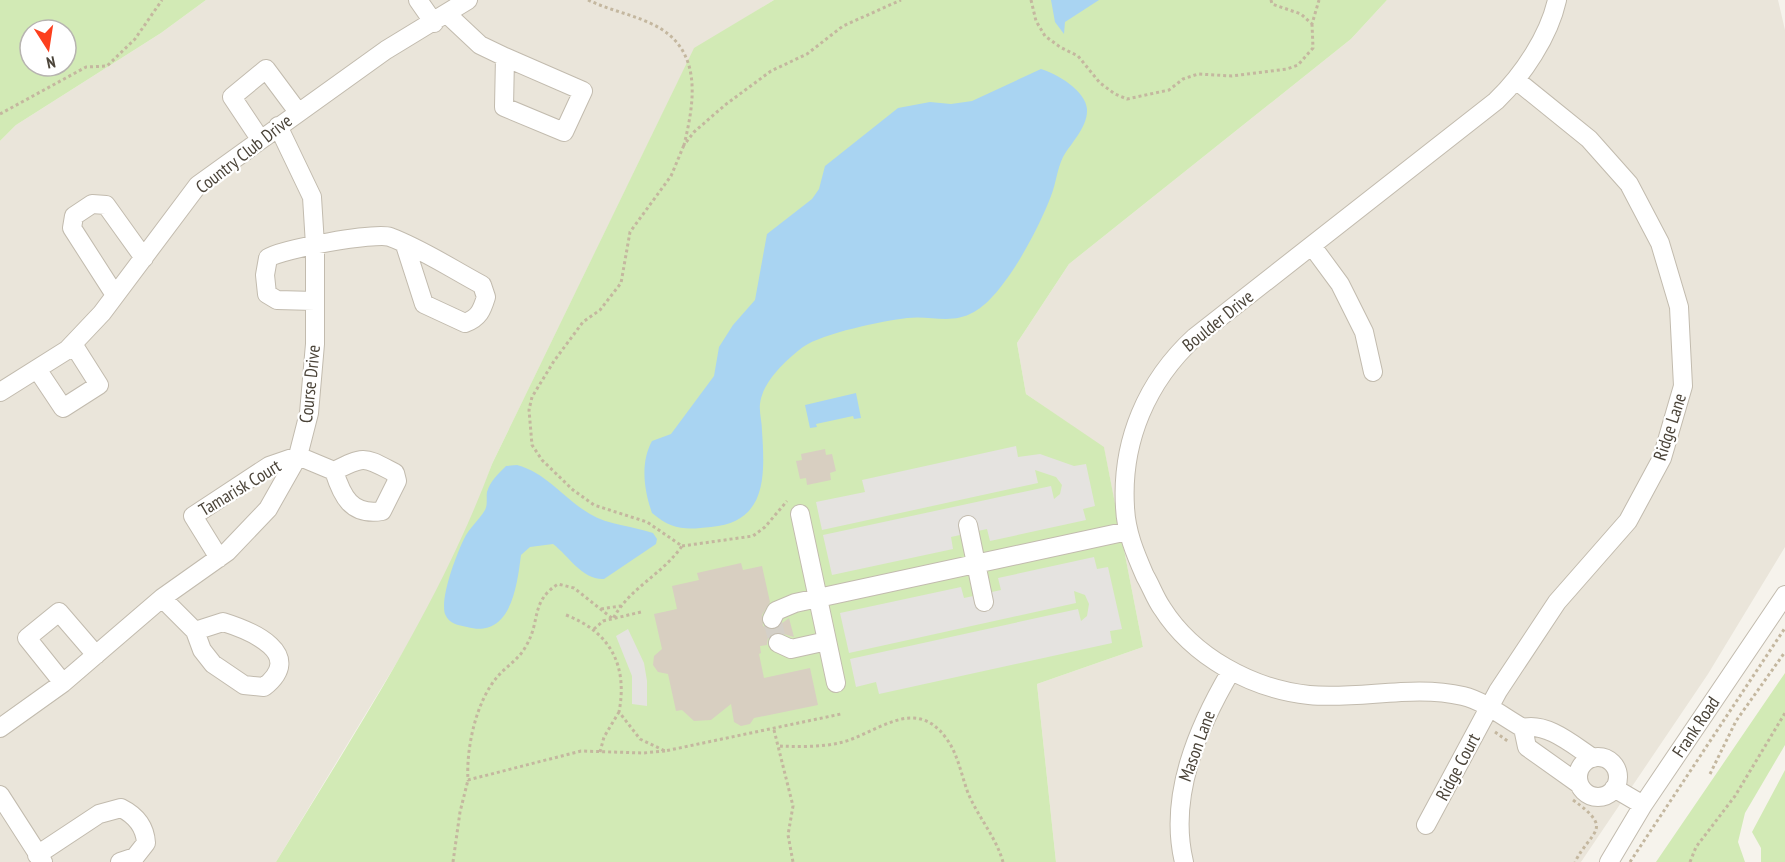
<svg xmlns="http://www.w3.org/2000/svg" width="1785" height="862" font-family="'PT Sans Narrow',sans-serif">
  <style>
    .residential { fill: #eae5da }
    .green { fill: #d2eab5; fill-rule: evenodd }
    .parking { fill: #e5e3e0 }
    .water { fill: #a9d4f2 }
    .building { fill: #d8cfc1 }
    .lines { fill: none; stroke-linecap: round; stroke-linejoin: round }
    .minor-tunnel { stroke: #d4d0c8; stroke-width: 18; stroke-dasharray: 18 9; stroke-linecap: butt }
    .minor-casing { stroke: #c2bbae; stroke-width: 20 }
    .path { stroke: #c4b79f; stroke-width: 3; stroke-dasharray: 3 3; stroke-linecap: butt }
    .minor { stroke: #fff; stroke-width: 18 }
    .labels { text-anchor: middle; stroke-width: 4.5; stroke-linejoin: round; paint-order: stroke }
    .street-label { font-size: 18px; fill: #4b4439; stroke: #fff }
  </style>
  <rect width="100%" height="100%" fill="#f6f3ec"/>
  <!-- residential -->
  <path class="residential" d="M 206,0 L 774,0 L 694,49 L 492,464 L 476,509 L 425,616 L 276,862 L 0,862 L 0,141 L 16,125 L 161,33 Z
    M 1387,0 L 1778,0 L 1785,30 L 1785,547 L 1708,674 L 1581,862 L 1056,862 L 1037,684 L 1143,647 L 1104,448 L 1026,394 L 1017,343 L 1069,264 L 1351,39 Z"/>
  <!-- green -->
  <path class="green" d="M 0,0 L 206,0 L 161,33 L 16,125 L 0,141 ZM 30,30 L 66,30 L 66,66 L 30,66 Z
    M 774,0 L 1387,0 L 1351,39 L 1069,264 L 1017,343 L 1026,394 L 1104,447 L 1143,647 L 1037,684 L 1056,862 L 276,862 C 355,732 439,607 492,464 L 694,48 Z
    M 1785,673 L 1785,745 L 1745,813 L 1738,842 L 1745,862 L 1656,862 Z
    M 1785,770 L 1785,862 L 1761,862 L 1761,848 L 1752,832 Z"/>
  <!-- parking -->
  <path class="parking" d="M 1016,446 L 1018,457 L 1040,454 L 1074,466 L 1086,464 L 1095,506 L 1083,509 L 1086,520 L 990,541 L 987,529 L 951,537 L 953,549 L 832,575 L 823,535 L 1051,486 L 1054,499 L 1060,494 L 1062,485 L 1056,477 L 1035,470 L 1038,483 L 822,530 L 816,502 L 865,492 L 862,480 Z
    M 1094,557 L 1097,569 L 1108,567 L 1122,629 L 1110,631 L 1112,643 L 879,694 L 876,682 L 856,687 L 850,659 L 1078,609 L 1081,621 L 1087,616 L 1089,604 L 1085,595 L 1074,591 L 1076,603 L 849,653 L 840,613 L 961,587 L 964,598 L 1001,590 L 998,578 Z
    M 628,629 L 644,663 L 647,681 L 647,706 L 632,704 L 632,676 L 616,636 Z"/>
  <!-- water -->
  <path class="water" d="M 1051,0 L 1099,0 L 1065,22 L 1064,34 L 1055,22 Z
    M 1041,69 C 1056,73 1086,91 1087,109 C 1088,127 1071,143 1063,157 C 1057,169 1056,184 1051,196 C 1039,228 1004,296 974,312 C 951,325 931,315 907,318 C 883,321 823,333 803,347 C 787,359 762,382 760,404 C 759,412 762,422 762,431 C 765,476 767,522 711,527 C 685,530 672,530 652,513 C 644,490 640,463 652,441 L 671,434 L 714,376 L 719,347 L 733,325 L 755,300 L 767,234 L 812,199 L 819,189 L 825,166 L 898,108 L 930,102 L 951,104 L 972,101 Z
    M 856,393 L 861,418 L 854,419 L 853,416 L 816,424 L 817,427 L 810,428 L 805,405 Z
    M 517,465 C 547,473 564,499 590,514 C 608,525 633,526 653,533 L 657,539 L 656,544 L 604,579 C 582,580 569,556 553,544 L 530,547 L 521,555 C 517,586 511,639 467,627 C 458,625 449,624 445,614 C 440,598 456,555 464,539 C 469,528 479,520 485,510 C 488,504 486,497 487,492 C 490,481 499,473 506,466 Z"/>
  <!-- building -->
  <path class="building" d="M 825,449 L 826,455 L 832,454 L 836,471 L 830,473 L 831,480 L 807,485 L 806,478 L 800,479 L 796,461 L 802,460 L 801,454 Z
    M 741,563 L 743,570 L 762,566 L 770,602 L 762,615 L 763,626 L 773,630 L 789,618 L 794,637 L 776,632 L 768,638 L 767,645 L 760,646 L 761,653 L 759,654 L 764,678 L 810,668 L 818,705 L 754,718 L 750,724 L 741,726 L 734,722 L 731,704 L 711,720 L 694,721 L 682,710 L 676,711 L 668,674 L 658,672 L 653,665 L 654,656 L 662,649 L 654,614 L 677,609 L 672,586 L 699,580 L 697,573 Z"/>
  <g class="lines">
    <!-- minor-tunnel -->
    <path class="minor-tunnel" d="M 772,619 L 778,643"/>
    <!-- minor casing -->
    <g class="minor-casing">
      <path id="minor" d="M 418,0 L 434,23
        M 1557,0 C 1549,36 1523,75 1496,101 L 1195,337 C 1147,381 1121,441 1125,507 C 1126,532 1135,553 1145,576 C 1151,586 1155,598 1162,608 C 1193,657 1252,689 1309,695 C 1360,700 1413,684 1463,696 C 1484,701 1505,718 1523,728 C 1547,722 1573,745 1593,758
        M 448,15 L 480,45 L 505,57 L 504,107 L 564,132 L 583,91 L 505,57
        M 260,139 L 232,97 L 266,69 L 298,112
        M 1312,246 L 1340,284 L 1364,332 L 1373,372
        M 115,295 L 72,228 L 74,216 L 92,204 L 106,205 L 144,258
        M 315,301 L 277,300 L 267,294 L 265,275 L 268,258 C 281,249 376,232 390,237 C 422,249 452,269 482,285 L 486,297 C 482,310 479,318 465,323 L 424,304 L 405,245
        M 37,369 L 63,408 L 99,385 L 73,344
        M 0,392 L 67,350 L 102,313 L 198,185 L 386,50 L 468,0
        M 800,514 L 836,683
        M 968,525 L 984,602
        M 219,558 L 193,516 L 269,466 L 298,456 L 334,471 C 342,496 351,516 382,511 L 397,481 L 395,473 C 364,457 366,455 334,471
        M 162,598 L 195,631 L 223,622 C 252,631 306,654 264,687 L 244,685 L 213,664 L 202,650 L 195,631
        M 772,619 L 776,611 L 795,603 L 1128,531
        M 778,643 L 791,649 L 827,641
        M 63,683 L 27,638 L 59,612 L 96,655
        M 0,728 L 63,683 L 162,598 L 227,552 L 268,509 L 298,456 L 309,413 L 315,344 L 315,245 L 312,197 L 278,126
        M 1523,728 L 1527,747 L 1579,784
        M1578 777a20 20 0 1 1 40 0a20 20 0 1 1-40 0Z
        M 1614,788 L 1643,805
        M 0,795 L 43,862
        M 1426,825 L 1498,691 L 1557,602 L 1628,521 L 1662,458 L 1683,386 L 1679,307 L 1660,243 L 1629,184 L 1589,139 L 1516,80
        M 37,855 L 99,814 L 121,808 C 135,815 145,826 146,843 L 135,857 L 120,862
        M 1184,862 C 1168,796 1198,727 1231,671
        M 1609,862 L 1643,805 L 1785,595"/>
    </g>
    <!-- path -->
    <path class="path" d="M 588,0 C 609,10 631,14 652,24 C 703,48 695,100 684,145 L 694,132 L 725,105 L 771,71 L 807,54 L 843,26 L 901,0
      M 1031,0 L 1036,21 L 1045,36 L 1060,47 L 1078,56 L 1100,83 L 1115,94 L 1127,99 L 1169,90 L 1183,79 L 1198,74 L 1232,76 L 1287,69 L 1298,65 L 1313,48 L 1312,24
      M 1271,0 L 1272,4 L 1301,14 L 1312,24 L 1319,0
      M 0,114 L 86,67 L 107,66 L 135,39 L 162,0
      M 682,546 L 753,536 L 765,527 L 787,501
      M 601,609 L 620,606
      M 566,615 C 610,632 628,665 619,712 L 640,739 L 665,751 L 841,714
      M 594,629 L 603,621 L 641,612
      M 774,730 L 793,806 L 788,835 L 793,862
      M 1495,732 L 1509,742
      M 780,746 C 799,747 821,747 839,743 C 876,735 914,694 946,738 C 958,754 961,774 968,793 C 978,817 996,837 1003,862
      M 665,751 L 643,753 L 581,751 L 468,780 C 466,748 476,701 498,676 C 507,666 520,658 526,646 C 541,621 530,602 558,584 L 574,588 L 613,619 C 628,589 663,574 682,546 L 647,522 L 594,505 L 573,490 L 542,460 L 532,445 L 529,410 L 532,397 L 554,361 L 583,322 L 600,310 L 621,283 L 630,232 L 671,176 L 684,145
      M 600,752 L 604,737 L 619,712
      M 1710,774 L 1736,721 L 1785,652
      M 1573,800 C 1615,830 1591,830 1575,862
      M 453,862 L 460,812 L 468,780
      M 1630,862 L 1785,628
      M 1690,862 L 1696,847 L 1735,796 L 1785,713"/>
    <!-- minor -->
    <use href="#minor" class="minor"/>
  </g>
  <g class="labels">
    <!-- street labels -->
    <g class="street-label">
      <text transform="translate(244 154) rotate(-38)" y="6">Country Club Drive</text>
      <text transform="translate(1218 321) rotate(-39)" y="6">Boulder Drive</text>
      <text transform="translate(310 384) rotate(-84)" y="6">Course Drive</text>
      <text transform="translate(1670 427) rotate(-72)" y="6">Ridge Lane</text>
      <text transform="translate(240 488) rotate(-31)" y="6">Tamarisk Court</text>
      <text transform="translate(1696 727) rotate(-56)" y="6">Frank Road</text>
      <text transform="translate(1197 746) rotate(-70)" y="6">Mason Lane</text>
      <text transform="translate(1458 767) rotate(-62)" y="6">Ridge Court</text>
    </g>
  </g>
  <!-- north arrow -->
  <g transform="translate(48 48) rotate(168)"><circle r="28" fill="#ffffff" stroke="#b7b4b0" stroke-width="1.5"/>
  <path d="M0-4.5L10 22L0 15L-10 22Z" fill="#fc3f1d"/>
  <text y="-9" font-size="16" font-weight="bold" text-anchor="middle" fill="#4b4439">N</text>
  </g>
</svg>
